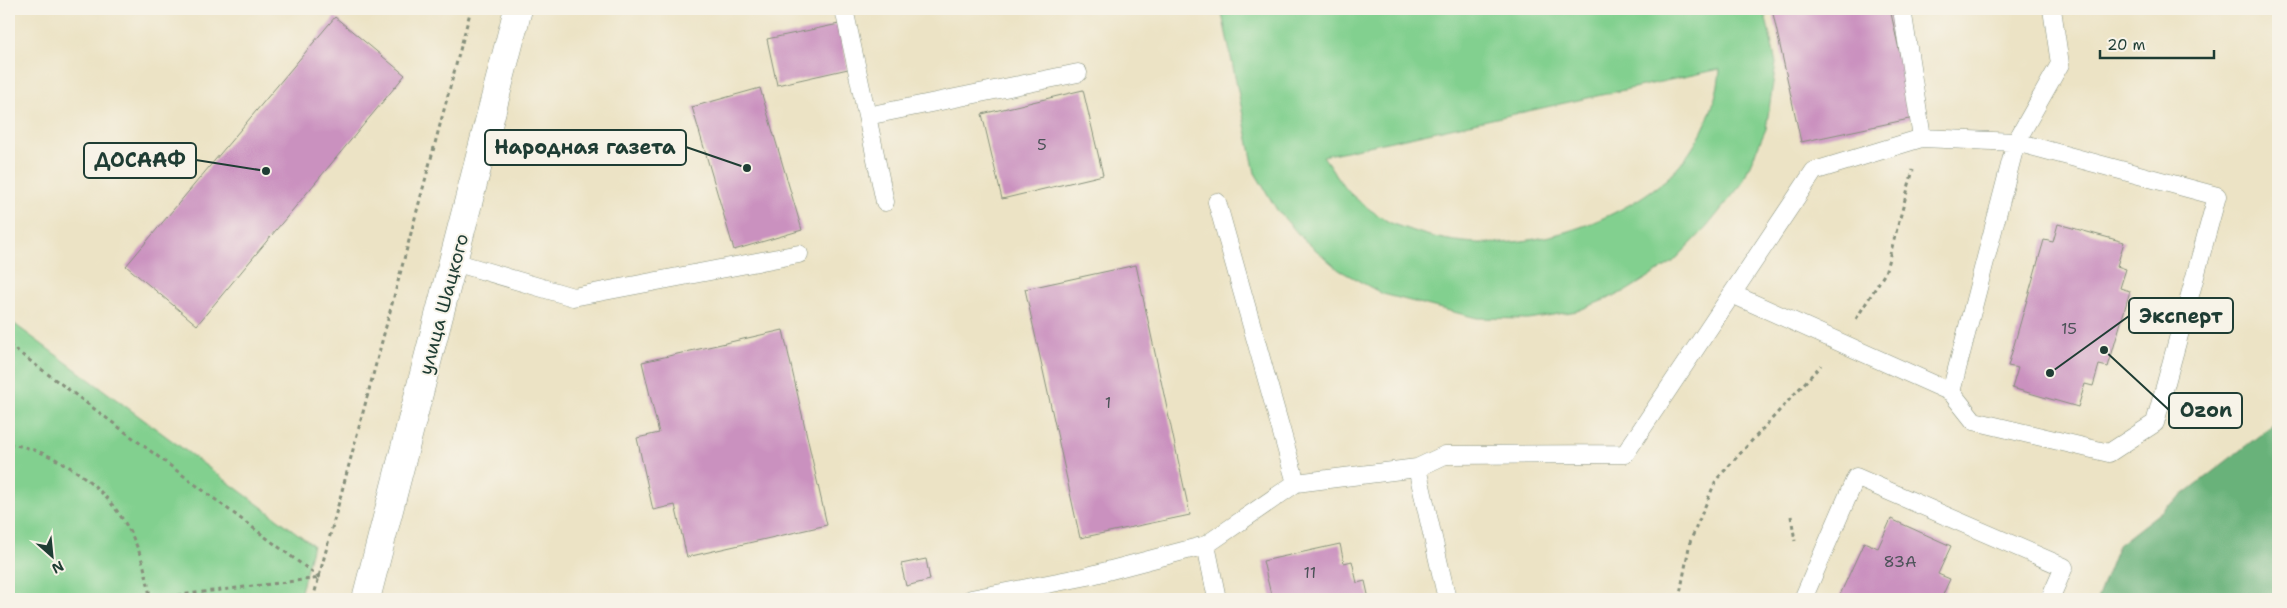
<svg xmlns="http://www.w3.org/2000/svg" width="2287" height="608" font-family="'Shantell Sans',sans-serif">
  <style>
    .green { fill: #82d08f; stroke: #508662; fill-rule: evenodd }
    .forest { fill: #69b27a; stroke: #447857 }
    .building { fill: #ca91bf }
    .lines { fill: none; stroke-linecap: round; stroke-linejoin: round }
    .service-casing { stroke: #86907c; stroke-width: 19 }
    .tertiary-casing { stroke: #86907c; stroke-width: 29 }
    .path { stroke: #86907c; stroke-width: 3; stroke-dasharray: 4 4; stroke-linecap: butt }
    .service { stroke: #fff; stroke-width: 18 }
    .tertiary { stroke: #fff; stroke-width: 28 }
    .labels { text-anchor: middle; stroke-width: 4; stroke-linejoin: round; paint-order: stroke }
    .number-label { font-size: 16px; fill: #4a5257 }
    .street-label { font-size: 19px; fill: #1f3d34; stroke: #f7f3e8 }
    .leader { fill: none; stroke: #1f3d34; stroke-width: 2 }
    .callout-dot { fill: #1f3d34; stroke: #f7f3e8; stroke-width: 2 }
    .callout { fill: #f7f3e8; stroke: #1f3d34; stroke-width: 2 }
    .callout-label { font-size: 20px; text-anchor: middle; font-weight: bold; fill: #1f3d34 }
  </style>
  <rect width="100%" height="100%" fill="#f7f3e8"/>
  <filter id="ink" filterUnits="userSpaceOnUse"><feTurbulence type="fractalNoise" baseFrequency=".02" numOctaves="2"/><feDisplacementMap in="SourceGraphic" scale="10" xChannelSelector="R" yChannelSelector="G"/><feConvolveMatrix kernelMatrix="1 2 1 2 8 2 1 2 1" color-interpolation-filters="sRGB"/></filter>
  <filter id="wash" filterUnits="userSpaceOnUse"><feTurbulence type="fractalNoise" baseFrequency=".0096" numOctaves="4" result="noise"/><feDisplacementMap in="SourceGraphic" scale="20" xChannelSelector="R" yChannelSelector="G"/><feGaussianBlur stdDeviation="1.12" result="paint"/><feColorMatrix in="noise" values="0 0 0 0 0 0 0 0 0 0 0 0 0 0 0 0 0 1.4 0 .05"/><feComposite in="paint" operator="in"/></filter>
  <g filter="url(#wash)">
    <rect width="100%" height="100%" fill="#ece3c5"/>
    <!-- green -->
    <path class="green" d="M 1221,9 L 1764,9 L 1776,63 L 1766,129 L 1741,185 L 1706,228 L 1673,262 L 1626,291 L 1577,311 L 1528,319 L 1477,318 L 1383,294 L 1339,270 L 1301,237 L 1277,210 L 1255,173 ZM 1720,69 C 1718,107 1694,157 1664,181 C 1597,235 1496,260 1414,231 C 1406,228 1396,226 1389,222 C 1377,215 1363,205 1352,195 C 1341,185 1332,168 1323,156 Z
      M 9,320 L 313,545 L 299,599 L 9,599 Z"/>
    <!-- forest -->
    <path class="forest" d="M 2278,421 L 2278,599 L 2097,599 L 2118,545 Z"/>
    <g id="blocks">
      <!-- building -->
      <path class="building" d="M 1772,9 L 1890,9 L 1914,118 L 1801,142 Z
        M 335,17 L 405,75 L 197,325 L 126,266 Z
        M 839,24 L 848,69 L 777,85 L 767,39 Z
        M 760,88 L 802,230 L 734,250 L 692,107 Z
        M 1083,90 L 1103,175 L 1002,199 L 982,114 Z
        M 2058,224 L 2124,242 L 2117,266 L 2126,269 L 2120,288 L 2130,291 L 2108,367 L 2099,365 L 2093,386 L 2085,384 L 2078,407 L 2012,388 L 2018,368 L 2008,366 L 2044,240 L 2053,242 Z
        M 1136,265 L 1190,515 L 1080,538 L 1025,289 Z
        M 783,330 L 827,525 L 687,557 L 675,505 L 653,510 L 637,438 L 659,433 L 642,362 Z
        M 1891,519 L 1951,546 L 1938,574 L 1950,579 L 1941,599 L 1838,599 L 1864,542 L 1878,548 Z
        M 1340,544 L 1344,563 L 1352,561 L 1357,583 L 1365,581 L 1369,599 L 1272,599 L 1263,561 Z
        M 926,559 L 930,580 L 906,586 L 901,564 Z"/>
    </g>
  </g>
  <g filter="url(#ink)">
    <use href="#blocks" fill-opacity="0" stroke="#86907c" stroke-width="1"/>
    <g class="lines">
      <!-- service casing -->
      <g class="service-casing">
        <path id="service" d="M 844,9 L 867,116 L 1078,73
          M 867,116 L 885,202
          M 1922,138 L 2016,142 L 2217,196 L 2155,423 L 2109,453 L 1974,421 L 1951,392
          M 1217,202 L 1296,483
          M 454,262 L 573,297 L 799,254
          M 1732,294 L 1951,392 L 2016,142 L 2060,64 L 2052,9
          M 1417,468 L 1445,455 L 1625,454 L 1814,171 L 1922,138 L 1902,9
          M 1206,545 L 1217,599
          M 971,599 L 1088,576 L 1206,545 L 1296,483 L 1417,468 L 1447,599
          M 1803,599 L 1856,477 L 2064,567 L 2050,599"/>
      </g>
      <!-- tertiary casing -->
      <g class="tertiary-casing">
        <path id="tertiary" d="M 366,599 L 518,9"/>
      </g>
      <!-- path -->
      <path class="path" d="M 1856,319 L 1885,273 L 1913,170
        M 9,345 L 320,578 L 146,599
        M 9,444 C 26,446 44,453 59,461 C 112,489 144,540 150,599
        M 1791,516 L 1795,541
        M 313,599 L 471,9
        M 1679,599 L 1690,542 L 1716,480 L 1821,365"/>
      <!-- service -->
      <use href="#service" class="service"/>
      <!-- tertiary -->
      <use href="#tertiary" class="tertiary"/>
    </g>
  </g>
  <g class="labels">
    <!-- number labels -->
    <g class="number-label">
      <text x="1042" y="150">5</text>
      <text x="2069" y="334">15</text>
      <text x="1108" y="408">1</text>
      <text x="1900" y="567">83А</text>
      <text x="1310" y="578">11</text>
    </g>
    <!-- street labels -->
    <g class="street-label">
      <text transform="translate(443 304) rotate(-75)" y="7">улица Шацкого</text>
    </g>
  </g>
  <!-- callouts -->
  <path class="leader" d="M747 168L686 147M266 171L196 160M2050 373L2129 316M2104 350L2169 410"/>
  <g class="callout-dot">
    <circle cx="747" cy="168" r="5"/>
    <circle cx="266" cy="171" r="5"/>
    <circle cx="2050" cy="373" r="5"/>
    <circle cx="2104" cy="350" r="5"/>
  </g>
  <g class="callout">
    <rect x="485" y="130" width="201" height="35" rx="5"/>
    <rect x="84" y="143" width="112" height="35" rx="5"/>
    <rect x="2129" y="298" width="104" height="35" rx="5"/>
    <rect x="2169" y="393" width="73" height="35" rx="5"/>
  </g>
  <g class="callout-label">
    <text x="585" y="154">Народная газета</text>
    <text x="140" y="167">ДОСААФ</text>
    <text x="2181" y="323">Эксперт</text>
    <text x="2206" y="417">Ozon</text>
  </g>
  <!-- margin -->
  <rect width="2287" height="608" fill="none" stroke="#f7f3e8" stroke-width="30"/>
  <!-- north arrow -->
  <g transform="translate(52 556) rotate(153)" stroke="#f7f3e8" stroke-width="4" paint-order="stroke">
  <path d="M0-4L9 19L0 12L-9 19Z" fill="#1f3d34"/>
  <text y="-8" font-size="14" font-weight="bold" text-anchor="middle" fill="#1f3d34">N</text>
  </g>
  <!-- scale -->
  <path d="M2100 50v8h114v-8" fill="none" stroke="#1f3d34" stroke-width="2.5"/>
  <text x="2107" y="50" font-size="15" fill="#1f3d34" stroke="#f7f3e8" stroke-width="4" paint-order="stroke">20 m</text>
</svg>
